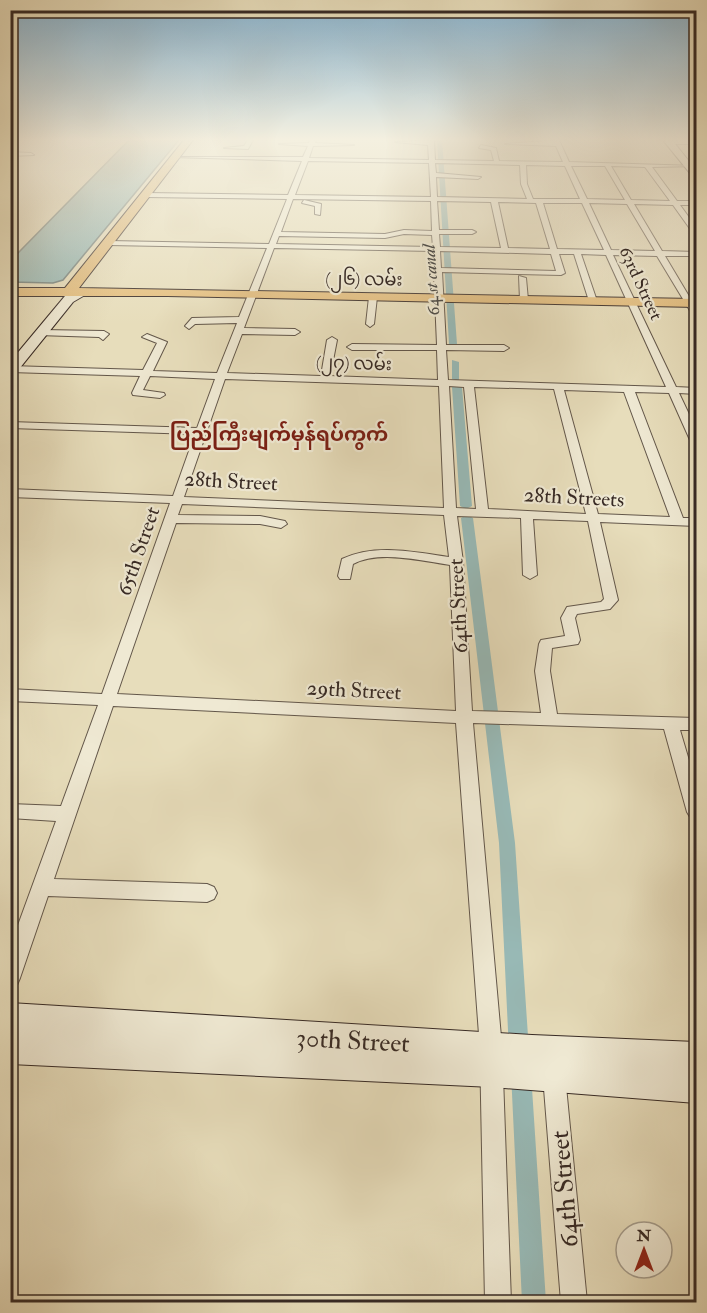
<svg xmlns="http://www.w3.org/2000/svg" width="707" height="1313" font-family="'IM FELL Double Pica','Noto Sans Myanmar',serif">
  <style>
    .water { fill: #98bab7; stroke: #71807d; stroke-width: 1.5 }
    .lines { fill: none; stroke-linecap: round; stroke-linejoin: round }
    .canal { fill: #98bab7; fill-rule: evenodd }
    .street-casing { stroke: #63574a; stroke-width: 2 }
    .secondary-casing { stroke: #372a25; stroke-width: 2 }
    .primary-casing { stroke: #372a25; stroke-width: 2 }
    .street { fill: #efe9d3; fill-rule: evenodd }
    .secondary { fill: #efe9d3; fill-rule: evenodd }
    .primary { fill: #e4be7e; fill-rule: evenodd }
    .labels { text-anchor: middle; stroke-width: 4.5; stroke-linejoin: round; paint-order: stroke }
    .far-street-label { font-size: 18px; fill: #372a25; stroke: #efe9d3 }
    .far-water-label { font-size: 18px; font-style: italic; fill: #4f4e4a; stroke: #efe9d3 }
    .far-quarter-label { font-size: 20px; font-weight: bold; fill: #7a1f14; stroke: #efe9d3 }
    .street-label { font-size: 21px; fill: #372a25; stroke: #efe9d3 }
    .near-street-label { font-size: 26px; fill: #372a25; stroke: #efe9d3 }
  </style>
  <rect width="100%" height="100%" fill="#e7ddbb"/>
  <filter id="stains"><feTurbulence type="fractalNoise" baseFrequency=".00333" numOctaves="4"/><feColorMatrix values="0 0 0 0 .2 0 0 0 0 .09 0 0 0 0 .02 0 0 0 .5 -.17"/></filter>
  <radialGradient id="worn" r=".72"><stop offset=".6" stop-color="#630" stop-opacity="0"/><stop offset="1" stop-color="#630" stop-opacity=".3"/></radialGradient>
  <!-- water -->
  <path class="water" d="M 129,140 L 179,140 L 63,280 L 53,283 L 11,282 L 11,255 L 17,254 Z"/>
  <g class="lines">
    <!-- canal -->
    <path class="canal" d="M 437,140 L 442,140 L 457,344 L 453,346 L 449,344 Z
      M 452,360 L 459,362 L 459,381 L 452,379 Z
      M 457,384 L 462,387 L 472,506 L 466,509 L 460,506 L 452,387 Z
      M 467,515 L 473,518 L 515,843 L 529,1051 L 526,1058 L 519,1061 L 512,1058 L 509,1051 L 499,843 L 461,518 Z
      M 521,1063 L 528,1066 L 531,1073 L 546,1302 L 522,1302 L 511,1073 L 514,1066 Z"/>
    <!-- street casing -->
    <g class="street-casing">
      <path id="street" d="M 248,140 L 253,140 L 248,149 L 224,148 L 244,146 Z
        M 310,140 L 316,140 L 315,143 L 354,145 L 313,146 L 309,158 L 429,160 L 428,145 L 395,142 L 434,140 L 435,160 L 494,161 L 491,150 L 479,148 L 481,145 L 496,148 L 499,161 L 563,162 L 556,146 L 505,144 L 559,140 L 569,162 L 696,166 L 652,167 L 677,201 L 696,201 L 696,205 L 680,205 L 696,227 L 696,233 L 693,233 L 673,205 L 634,204 L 662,251 L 696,252 L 696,256 L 665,256 L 696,308 L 696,316 L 692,314 L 657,256 L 613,255 L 676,387 L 696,388 L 696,394 L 679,393 L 696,429 L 696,443 L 690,440 L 669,393 L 635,392 L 683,518 L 696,518 L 696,526 L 600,522 L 618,600 L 610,609 L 577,614 L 575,618 L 580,640 L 578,644 L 552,648 L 550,671 L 557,714 L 696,718 L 696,730 L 680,730 L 696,784 L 696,819 L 690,817 L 687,812 L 664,729 L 473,723 L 502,1048 L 511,1302 L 485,1302 L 480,1048 L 456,723 L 113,706 L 54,879 L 207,884 L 214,887 L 217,893 L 214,899 L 207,902 L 48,896 L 20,978 L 17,985 L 10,988 L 10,947 L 56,821 L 10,818 L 10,804 L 61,806 L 98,705 L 10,701 L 10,689 L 102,694 L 170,503 L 10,497 L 10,489 L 173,496 L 195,434 L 10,428 L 10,422 L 197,428 L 215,379 L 150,376 L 143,390 L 164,393 L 165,395 L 160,398 L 133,395 L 132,393 L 140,376 L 10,372 L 10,366 L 143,370 L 157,343 L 142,337 L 147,334 L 167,342 L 153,371 L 217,373 L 237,323 L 195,324 L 189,329 L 185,326 L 192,318 L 239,317 L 267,248 L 109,245 L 105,243 L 109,241 L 269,244 L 287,199 L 146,197 L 143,195 L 146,193 L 288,195 L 302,161 L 173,157 L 303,157 L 308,146 L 279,144 L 309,143 ZM 308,161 L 429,163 L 431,197 L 295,195 ZM 435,163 L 520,165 L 521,184 L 527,199 L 437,197 L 436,177 L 478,179 L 481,177 L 436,173 ZM 526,165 L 565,166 L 580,199 L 533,199 L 527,184 ZM 571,166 L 605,166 L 625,200 L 587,199 ZM 611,166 L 645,167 L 670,201 L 631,200 ZM 293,199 L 431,201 L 432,231 L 404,230 L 385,234 L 281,232 ZM 437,201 L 491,202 L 501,248 L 440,247 L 439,234 L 472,234 L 476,232 L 472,230 L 439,230 ZM 498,202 L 536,203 L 550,249 L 508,248 ZM 543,203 L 582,203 L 604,250 L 557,249 ZM 589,203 L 627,204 L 655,251 L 611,250 ZM 404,234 L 432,235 L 433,247 L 276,244 L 279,236 L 385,238 ZM 274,248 L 433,251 L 437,345 L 352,344 L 347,347 L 352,350 L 437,350 L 438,380 L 330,376 L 337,340 L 332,337 L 327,340 L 321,376 L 227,373 L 242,334 L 295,335 L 300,332 L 295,329 L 244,328 ZM 440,251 L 551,254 L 556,271 L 441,268 ZM 559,254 L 574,254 L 589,301 L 593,304 L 597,301 L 581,254 L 606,255 L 666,387 L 448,380 L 446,350 L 504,351 L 509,348 L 504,345 L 446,345 L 442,272 L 561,275 L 565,273 ZM 225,379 L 439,386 L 444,508 L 184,497 ZM 449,386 L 464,387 L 476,509 L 456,508 ZM 474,387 L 554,389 L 586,514 L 488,509 ZM 564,390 L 624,392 L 670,517 L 598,514 ZM 182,504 L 444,515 L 449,557 C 415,552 375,543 342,559 L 338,576 L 340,579 L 350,579 L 353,564 C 380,550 421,561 450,565 L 456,711 L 117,694 L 176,523 L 260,524 L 281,528 L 287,524 L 285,521 L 260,516 L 178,515 ZM 457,516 L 521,518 L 523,575 L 530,579 L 537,575 L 533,519 L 588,521 L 604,599 L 601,602 L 567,607 L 561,618 L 565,636 L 541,640 L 539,644 L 535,671 L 541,713 L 472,711 L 463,562 Z
        M 667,140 L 696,140 L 696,144 L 668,144 L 665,142 Z
        M 10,152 L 31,153 L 34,155 L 10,156 Z
        M 304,200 L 321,204 L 320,215 L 315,214 L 315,206 L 302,203 Z
        M 519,276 L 526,278 L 528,300 L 524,303 L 520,300 Z
        M 373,294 L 377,297 L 374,324 L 370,327 L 366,324 L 369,297 Z
        M 41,330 L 104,331 L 109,334 L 103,340 L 99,337 L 38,335 L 36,333 Z
        M 554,1065 L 562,1068 L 565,1076 L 587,1302 L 561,1302 L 543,1076 L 546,1068 Z"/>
    </g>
    <!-- secondary casing -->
    <g class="secondary-casing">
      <path id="secondary" d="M 663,140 L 672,140 L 696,170 L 696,177 L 693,177 Z
        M 81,290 L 85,291 L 85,295 L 73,302 L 15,374 L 10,375 L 10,362 L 65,296 Z
        M 10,1003 L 532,1035 L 696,1042 L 696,1103 L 492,1087 L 10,1064 Z"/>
    </g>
    <!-- primary casing -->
    <g class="primary-casing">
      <path id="primary" d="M 184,140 L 193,140 L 79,288 L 696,299 L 696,307 L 167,296 L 10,296 L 10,288 L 65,288 Z"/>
    </g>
    <!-- street -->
    <use href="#street" class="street"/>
    <!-- secondary -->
    <use href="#secondary" class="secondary"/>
    <!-- primary -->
    <use href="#primary" class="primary"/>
  </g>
  <!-- sky -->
  <linearGradient id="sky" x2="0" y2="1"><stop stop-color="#88b6d4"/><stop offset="0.43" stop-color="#f4f0e0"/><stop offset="1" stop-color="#f4f0e0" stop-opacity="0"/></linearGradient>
  <rect width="707" height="324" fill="url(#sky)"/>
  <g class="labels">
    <!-- far-street labels -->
    <g class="far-street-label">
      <text transform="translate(364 279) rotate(1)" y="6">(၂၆) လမ်း</text>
      <text transform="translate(641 283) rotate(65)" y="6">63rd Street</text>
      <text transform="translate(354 363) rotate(2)" y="6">(၂၇) လမ်း</text>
    </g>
    <!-- far-water labels -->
    <g class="far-water-label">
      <text transform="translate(431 280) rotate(-94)" y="6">64 st canal</text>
    </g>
    <!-- far-quarter labels -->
    <g class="far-quarter-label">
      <text x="279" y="441">ပြည်ကြီးမျက်မှန်ရပ်ကွက်</text>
    </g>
    <!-- street labels -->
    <g class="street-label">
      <text transform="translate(231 481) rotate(3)" y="7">28th Street</text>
      <text transform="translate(574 497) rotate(3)" y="7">28th Streets</text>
      <text transform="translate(138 551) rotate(-71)" y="7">65th Street</text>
      <text transform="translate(458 606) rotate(-93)" y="7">64th Street</text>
      <text transform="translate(354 690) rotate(3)" y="7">29th Street</text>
    </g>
    <!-- near-street labels -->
    <g class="near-street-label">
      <text transform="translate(353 1040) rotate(3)" y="9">30th Street</text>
      <text transform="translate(564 1189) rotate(-95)" y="9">64th Street</text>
    </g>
  </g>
  <!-- margin -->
  <rect width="707" height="1313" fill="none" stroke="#e7ddbb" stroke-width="36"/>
  <rect x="12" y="12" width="683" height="1289" fill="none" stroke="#372a25" stroke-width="3"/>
  <rect x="18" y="18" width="671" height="1277" fill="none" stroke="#372a25" stroke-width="1.5"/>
  <!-- north arrow -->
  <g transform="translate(644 1250)"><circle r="28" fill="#efe9d3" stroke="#a59d8d" stroke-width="1.5"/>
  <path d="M0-4.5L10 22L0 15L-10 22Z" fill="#8f2418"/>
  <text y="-9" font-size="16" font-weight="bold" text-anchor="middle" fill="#372a25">N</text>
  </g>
  <rect width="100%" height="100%" filter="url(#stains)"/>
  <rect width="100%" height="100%" fill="url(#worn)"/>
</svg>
